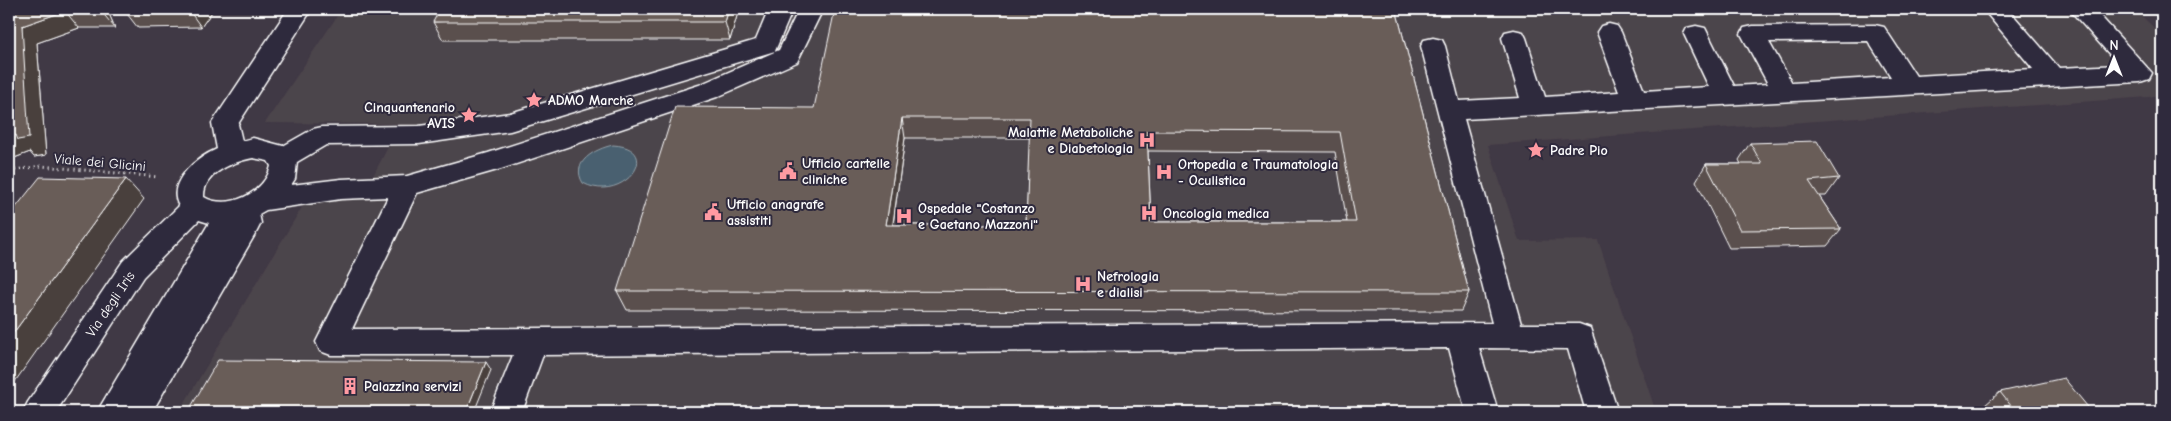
<svg xmlns="http://www.w3.org/2000/svg" width="2171" height="421" font-family="'Comic Neue',sans-serif">
  <style>
    .built { fill: #4c444b }
    .water { fill: #486170; stroke: #91a0a9 }
    .lines { fill: none; stroke-linecap: round; stroke-linejoin: round }
    .minor-casing { stroke: #fff; stroke-width: 3 }
    .path { stroke: #fff; stroke-width: 3; stroke-dasharray: 1 4; stroke-linecap: butt }
    .minor { fill: #2f2a3d; fill-rule: evenodd }
    .wall { fill: #5a504d; stroke: #fff; fill-rule: evenodd }
    .shaded-wall { fill: #4a413e; stroke: #fff }
    .building { fill: #695d59; stroke: #fff; fill-rule: evenodd }
    .labels { text-anchor: middle; stroke-width: 4; stroke-linejoin: round; paint-order: stroke }
    .poi-label { font-size: 14px; font-weight: bold; fill: #fff; stroke: #2f2a3d; text-anchor: start }
    .street-label { font-size: 14px; fill: #fff; stroke: #2f2a3d }
  </style>
  <rect width="100%" height="100%" fill="#403945"/>
  <filter id="ink" filterUnits="userSpaceOnUse"><feTurbulence type="fractalNoise" baseFrequency=".02" numOctaves="2"/><feDisplacementMap in="SourceGraphic" scale="10" xChannelSelector="R" yChannelSelector="G"/><feConvolveMatrix kernelMatrix="1 2 1 2 8 2 1 2 1" color-interpolation-filters="sRGB"/></filter>
  <g filter="url(#ink)">
    <!-- built -->
    <path class="built" d="M 342,9 L 2134,9 L 2162,35 L 2162,96 L 1488,145 L 1519,241 L 1598,240 L 1656,412 L 179,412 L 311,192 L 364,193 L 400,124 L 265,123 Z"/>
    <!-- water -->
    <path class="water" d="M 613,145 C 666,148 623,205 583,183 C 570,162 595,149 613,145 Z"/>
    <g class="lines">
      <!-- minor casing -->
      <g class="minor-casing">
        <path id="minor" d="M 288,9 L 312,9 L 238,124 L 242,141 L 253,138 L 283,146 L 313,129 L 322,127 L 419,126 L 510,113 L 756,40 L 769,9 L 793,9 L 775,51 L 510,131 L 419,144 L 326,145 L 297,162 L 295,179 L 291,185 L 341,179 L 407,176 L 488,153 L 699,85 L 779,50 L 799,9 L 823,9 L 797,62 L 717,97 L 501,169 L 417,193 L 352,329 L 1492,323 L 1421,46 L 1424,40 L 1433,38 L 1442,40 L 1445,46 L 1459,101 L 1520,98 L 1502,38 L 1505,32 L 1514,30 L 1523,32 L 1526,38 L 1545,97 L 1619,92 L 1597,32 L 1601,26 L 1609,24 L 1617,26 L 1621,32 L 1644,91 L 1709,87 L 1684,34 L 1687,28 L 1696,26 L 1705,28 L 1734,86 L 1768,84 L 1741,34 L 1744,28 L 1753,26 L 1875,25 L 1884,27 L 1916,76 L 2033,69 L 1983,9 L 2008,9 L 2059,68 L 2119,65 L 2069,9 L 2094,9 L 2152,73 L 2149,79 L 2140,82 L 1464,119 L 1521,324 L 1579,324 L 1590,328 L 1618,412 L 1586,412 L 1568,349 L 1479,348 L 1498,412 L 1466,412 L 1449,348 L 543,355 L 522,412 L 490,412 L 513,355 L 331,355 L 320,351 L 316,342 L 388,197 L 341,199 L 266,210 L 259,214 L 261,223 L 257,231 L 152,412 L 97,412 L 209,223 L 199,220 L 143,277 L 56,412 L 23,412 L 28,402 L 123,261 L 179,206 C 165,182 198,157 217,149 L 212,123 ZM 1868,41 L 1891,77 L 1792,83 L 1769,42 ZM 253,158 L 268,161 L 271,166 C 265,193 228,211 204,197 C 203,173 233,162 253,158 Z"/>
      </g>
      <!-- path -->
      <path class="path" d="M 9,178 L 15,170 L 41,166 L 159,177"/>
      <!-- minor -->
      <use href="#minor" class="minor"/>
    </g>
    <!-- wall -->
    <path class="wall" d="M 9,9 L 107,9 L 115,28 L 79,28 L 37,43 L 46,155 L 34,157 L 30,152 L 9,160 Z
      M 214,9 L 201,27 L 138,28 L 124,10 Z
      M 739,9 L 730,40 L 443,40 L 433,22 Z
      M 1396,9 L 1469,292 L 1461,311 L 627,310 L 617,291 L 814,108 ZM 905,138 L 1030,138 L 1026,225 L 893,225 ZM 1148,151 L 1335,152 L 1347,222 L 1151,222 Z
      M 1750,143 L 1839,178 L 1826,196 L 1819,196 L 1841,229 L 1827,246 L 1729,248 L 1696,181 L 1706,164 L 1741,164 L 1739,160 Z
      M 2000,392 L 2092,412 L 1991,412 L 1985,405 Z"/>
    <!-- shaded-wall -->
    <path class="shaded-wall" d="M 100,9 L 107,9 L 115,28 L 101,11 Z
      M 188,9 L 214,9 L 201,27 Z
      M 729,9 L 739,9 L 730,40 L 725,22 Z
      M 65,11 L 79,28 L 37,43 L 46,155 L 34,157 L 30,152 L 9,160 L 9,137 L 16,135 L 22,26 Z
      M 902,118 L 905,138 L 890,244 L 886,225 Z
      M 126,179 L 144,199 L 9,390 L 9,339 Z
      M 486,362 L 491,370 L 474,412 L 466,412 Z"/>
    <!-- building -->
    <path class="building" d="M 9,9 L 100,9 L 101,11 L 65,11 L 22,26 L 29,138 L 18,140 L 16,135 L 9,137 Z
      M 125,9 L 188,9 L 124,10 Z
      M 440,9 L 729,9 L 725,22 L 433,22 Z
      M 835,9 L 1396,9 L 1469,292 L 617,291 L 675,107 L 814,108 ZM 902,118 L 1030,118 L 1026,225 L 886,225 ZM 1147,131 L 1340,132 L 1356,222 L 1151,222 Z
      M 1817,141 L 1839,178 L 1809,181 L 1841,229 L 1740,230 L 1706,164 L 1762,164 L 1750,143 Z
      M 40,177 L 126,179 L 9,339 L 9,216 Z
      M 218,360 L 486,362 L 466,412 L 188,412 Z
      M 2064,378 L 2092,412 L 2016,412 L 2000,392 Z"/>
  </g>
  <!-- icons -->
  <defs>
    <g id="sight-bare" transform="scale(1.35)"><path d="M0-6L1.8-2.2L6-1.7L2.9 1.2L3.7 5.4L0 3.3L-3.7 5.4L-2.9 1.2L-6-1.7L-1.8-2.2Z" fill="#ff9aa2" stroke="#2f2a3d" stroke-width="2.5" paint-order="stroke"/></g>
    <g id="hospital-bare" transform="scale(1.35)"><path d="M-5-5h3v3.5h4V-5h3V5h-3V1.5h-4V5h-3Z" fill="#ff9aa2" stroke="#2f2a3d" stroke-width="2.5" paint-order="stroke"/></g>
    <g id="civic-bare" transform="scale(1.35)"><path d="M-.6-6.5H3V-4.5H.6V-3L4-1V1h2V6H-6V1h2V-1L-.6-3ZM-1.2 2.5V6h2.4V2.5Z" fill="#ff9aa2" stroke="#2f2a3d" stroke-width="2.5" paint-order="stroke"/></g>
    <g id="building-bare" transform="scale(1.35)"><path d="M-4-6H4V6H1V3H-1V6H-4ZM-2.5-4.3h1.7v1.8h-1.7ZM.8-4.3h1.7v1.8H.8ZM-2.5-1h1.7V.8h-1.7ZM.8-1h1.7V.8H.8Z" fill="#ff9aa2" stroke="#2f2a3d" stroke-width="2.5" paint-order="stroke"/></g>
  </defs>
  <g fill-rule="evenodd">
    <use href="#sight-bare" x="534" y="100"/>
    <use href="#sight-bare" x="469" y="115"/>
    <use href="#hospital-bare" x="1147" y="140"/>
    <use href="#sight-bare" x="1536" y="150"/>
    <use href="#civic-bare" x="788" y="171"/>
    <use href="#hospital-bare" x="1164" y="172"/>
    <use href="#civic-bare" x="713" y="212"/>
    <use href="#hospital-bare" x="1149" y="213"/>
    <use href="#hospital-bare" x="904" y="216"/>
    <use href="#hospital-bare" x="1083" y="284"/>
    <use href="#building-bare" x="350" y="386"/>
  </g>
  <g class="labels">
    <!-- poi labels -->
    <g class="poi-label">
      <text x="548" y="105">ADMO Marche</text>
      <text x="455" y="112" text-anchor="end">Cinquantenario<tspan x="455" dy="16">AVIS</tspan></text>
      <text x="1133" y="137" text-anchor="end">Malattie Metaboliche<tspan x="1133" dy="16">e Diabetologia</tspan></text>
      <text x="1550" y="155">Padre Pio</text>
      <text x="802" y="168">Ufficio cartelle<tspan x="802" dy="16">cliniche</tspan></text>
      <text x="1178" y="169">Ortopedia e Traumatologia<tspan x="1178" dy="16">- Oculistica</tspan></text>
      <text x="727" y="209">Ufficio anagrafe<tspan x="727" dy="16">assistiti</tspan></text>
      <text x="918" y="213">Ospedale "Costanzo<tspan x="918" dy="16">e Gaetano Mazzoni"</tspan></text>
      <text x="1163" y="218">Oncologia medica</text>
      <text x="1097" y="281">Nefrologia<tspan x="1097" dy="16">e dialisi</tspan></text>
      <text x="364" y="391">Palazzina servizi</text>
    </g>
    <!-- street labels -->
    <g class="street-label">
      <text transform="translate(100 162) rotate(5)" y="5">Viale dei Glicini</text>
      <text transform="translate(110 304) rotate(-56)" y="5">Via degli Iris</text>
    </g>
  </g>
  <!-- margin -->
  <rect width="2171" height="421" fill="none" stroke="#2f2a3d" stroke-width="30"/>
  <rect x="15" y="15" width="2141" height="391" fill="none" stroke="#fff" stroke-width="2" filter="url(#ink)"/>
  <!-- north arrow -->
  <g transform="translate(2114 58)" stroke="#2f2a3d" stroke-width="4" paint-order="stroke">
  <path d="M0-4L9 19L0 12L-9 19Z" fill="#ffffff"/>
  <text y="-8" font-size="14" font-weight="bold" text-anchor="middle" fill="#ffffff">N</text>
  </g>
</svg>
